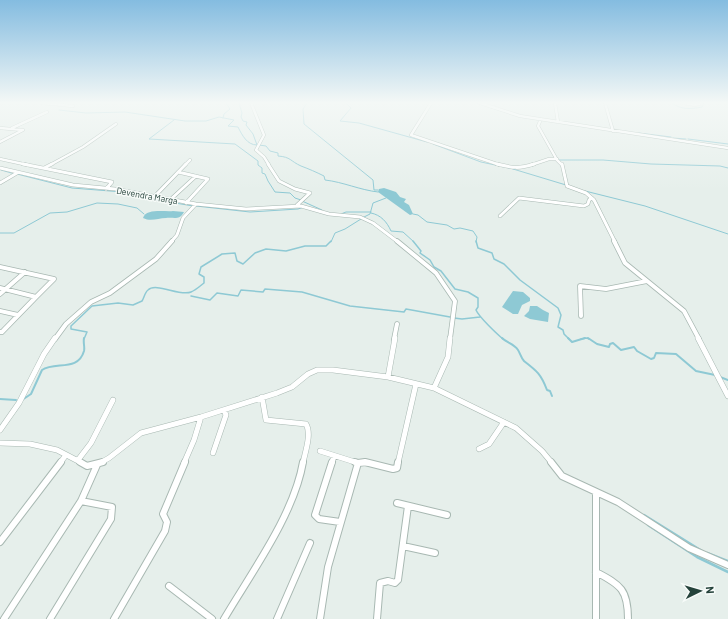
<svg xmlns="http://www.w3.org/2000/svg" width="728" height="619" font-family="Barlow,sans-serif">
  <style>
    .water { fill: #8ec9d4 }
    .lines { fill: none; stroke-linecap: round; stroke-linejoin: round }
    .stream-far3 { stroke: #8ec9d4; stroke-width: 1 }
    .stream-far2 { stroke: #8ec9d4; stroke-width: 1.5 }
    .stream-far1 { stroke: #8ec9d4; stroke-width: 2 }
    .stream { stroke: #8ec9d4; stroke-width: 2.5 }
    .minor-far4-casing { stroke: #a8b8b2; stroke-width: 3.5 }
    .minor-far3-casing { stroke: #a8b8b2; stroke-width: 4 }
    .minor-far2-casing { stroke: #a8b8b2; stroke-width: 5.5 }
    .minor-far1-casing { stroke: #a8b8b2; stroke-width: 6 }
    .minor-casing { stroke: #a8b8b2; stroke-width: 8 }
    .minor-far4 { stroke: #fff; stroke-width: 2.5 }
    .minor-far3 { stroke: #fff; stroke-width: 3 }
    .minor-far2 { stroke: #fff; stroke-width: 4 }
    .minor-far1 { stroke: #fff; stroke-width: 5 }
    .minor { stroke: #fff; stroke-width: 6 }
    .labels { text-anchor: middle; stroke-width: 3; stroke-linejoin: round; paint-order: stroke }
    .far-street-label { font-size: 9px; fill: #24423a; stroke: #f7fbf9 }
  </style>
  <rect width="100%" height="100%" fill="#e6efeb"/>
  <!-- water -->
  <path class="water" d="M 384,188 L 396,192 L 400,197 L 406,199 L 404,202 L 409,205 L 413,214 L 410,215 L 378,192 L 379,189 Z
    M 173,211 L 184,212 C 179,221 174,217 166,218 C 158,218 151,222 143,218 C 146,208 165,212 173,211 Z
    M 513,291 L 523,292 L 530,298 L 530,301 L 522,305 L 518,314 L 513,314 L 502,307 Z
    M 530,306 L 537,306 L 543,310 L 549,313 L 548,322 L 530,319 L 524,316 L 529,311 Z"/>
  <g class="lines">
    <!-- stream-far3 -->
    <path class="stream-far3" d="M 307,103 L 303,109 L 304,124 L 373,180 L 374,190 L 378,190
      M 346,103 L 351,108 L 340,121 L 359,123 L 427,142
      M 477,103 L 482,105
      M 672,103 C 681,110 691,109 702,107 L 704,103
      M 489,107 L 505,112
      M 59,110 L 86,113 L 125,112 L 185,121 L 206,121 L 219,117 L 234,120 L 228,126 L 238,127 C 242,135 247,145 257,145 L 253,134 L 246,125 L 247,122 L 243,121 L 241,117 L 242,113 L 239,103
      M 223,118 L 224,114 L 230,109 L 226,103
      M 174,120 L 149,139 L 235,144 L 258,161 L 258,165 L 262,168 L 262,173 L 265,174 L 268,181 L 275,192 L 290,193 L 295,198 L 301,200
      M 639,133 L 671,137
      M 673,138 L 686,139
      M 688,139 L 728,144
      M 433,144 L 481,162 L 514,169
      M 259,145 L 266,146 L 270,151 L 278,153 L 278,156 C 291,157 290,161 301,166 C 309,169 316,172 324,176 L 325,180 C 343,182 360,190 378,192
      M 559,160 L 603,160 L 651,164 L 720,166 L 728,168
      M 513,169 L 566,185
      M 1,170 L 15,174
      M 17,174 L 72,188 L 123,192 L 140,197 L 193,206
      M 585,191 L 645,206 L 728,234
      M 302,201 L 322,210
      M 196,206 L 250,212 L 298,209 L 304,207
      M 371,213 C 381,215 387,222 391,231 L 403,232 L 414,242
      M 341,214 L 346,212 L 371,212
      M 413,214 L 418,215 L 427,222 L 447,225 L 454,229 L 460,228 L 473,231 L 477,237 L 476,242
      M 364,217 L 370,214 L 373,203 L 386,198
      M 0,233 L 14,233 L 50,213 L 67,212 L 97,203 L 118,204 L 137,208 L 144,214
      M 331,242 L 335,233 L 345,229 L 361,219"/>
    <!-- stream-far2 -->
    <path class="stream-far2" d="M 413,241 L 421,251 L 420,253 L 430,260 L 434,267 L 441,271 L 455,289 L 468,292 L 478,298 L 478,307 L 476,310 C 479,317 497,334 503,339
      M 476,241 L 478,248 L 492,253 L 494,259 L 504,264 L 520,280 L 558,308 L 561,315 L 558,327 L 563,330 L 564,334 L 569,339
      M 191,296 L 210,300 L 217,293 L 238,296 L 241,290 L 263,292 L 265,289 L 302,292 L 350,306 L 404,312 L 406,309 L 450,317
      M 454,318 L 462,319 L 480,317
      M 84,339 L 87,332 L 71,329 L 71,326 L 92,306 L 118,303 L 133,305 L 142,301 C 144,298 145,292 148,290 C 156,282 180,297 191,292 C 196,290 200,286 204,283 L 204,277 L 199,274 L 201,267 L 222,254 L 235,253 L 237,261 L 243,264 L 255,253 L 266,249 L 286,251 L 305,246 L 326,246 L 331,241
      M 581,339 L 587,338 L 589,339"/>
    <!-- stream-far1 -->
    <path class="stream-far1" d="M 502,338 C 507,343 514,344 518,350 C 520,353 521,358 524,361 C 537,371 541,374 547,390 L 550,391 L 552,396
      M 568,338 L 572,342 L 585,338
      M 588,338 L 597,344 L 609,347 L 610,344 L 613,343 L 621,350 L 634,347 L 637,351 L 651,359 L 654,358 L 656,353 L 676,354 L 696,371 L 715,375
      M 720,377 L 728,380
      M 0,399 L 16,400
      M 22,400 L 31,394 L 42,370 C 55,361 78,372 84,351 C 85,347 83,343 84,338"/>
    <!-- stream -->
    <path class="stream" d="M 644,515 L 702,551
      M 648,525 L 697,557 L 728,572
      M 707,553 L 728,561"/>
    <!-- minor-far4 casing -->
    <g class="minor-far4-casing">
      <path id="minor-far4" d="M 42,103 L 73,106
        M 251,103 L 264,135 L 256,150 L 264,157 L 269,165
        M 431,103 L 411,135 L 500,165
        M 480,103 L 520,116 L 728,148
        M 555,103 L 558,122
        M 605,103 L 613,131
        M 684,103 L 695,105 L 702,103
        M 541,119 L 538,126 L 557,160 L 562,165
        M 0,128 L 23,130
        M 12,128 L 47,112
        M 0,142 L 23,130
        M 0,159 L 28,165
        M 50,165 L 83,147 L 116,124
        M 185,165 L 190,160
        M 531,165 L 549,159 L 557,159"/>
    </g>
    <!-- minor-far3 casing -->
    <g class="minor-far3-casing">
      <path id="minor-far3" d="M 23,164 L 112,182 L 106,189
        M 268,164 L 279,181 L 295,189 L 310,193 L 297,205
        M 497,164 C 513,168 519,169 534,164
        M 562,164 L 567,186 L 586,193 L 594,200 L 615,242
        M 0,168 L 73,185 L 115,189 L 196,204 L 246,209 L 301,206 L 329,214 L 360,217 L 373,223 L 398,242
        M 44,168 L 52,164
        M 178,172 L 208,179 L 186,203
        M 0,183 L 17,173
        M 154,197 L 186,164
        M 170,200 L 196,176
        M 500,216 L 519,198 L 584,206 L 588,204 L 589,200 L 592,198
        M 171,242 L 177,235 L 183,218 L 196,204"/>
    </g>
    <!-- minor-far2 casing -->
    <g class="minor-far2-casing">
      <path id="minor-far2" d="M 397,241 L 436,273 L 455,301 L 450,339
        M 614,241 L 625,263 L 684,311 L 699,339
        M 0,267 L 54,279 L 36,297 L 0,288
        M 0,294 L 25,272
        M 0,311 L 18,315
        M 581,316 L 580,286 L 606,289 L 647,281
        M 0,332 L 2,332 L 36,297
        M 55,339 L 66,324 L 91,302 L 110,293 L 156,259 L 172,241
        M 394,339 L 397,324"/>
    </g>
    <!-- minor-far1 casing -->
    <g class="minor-far1-casing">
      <path id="minor-far1" d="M 698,338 L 728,396
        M 388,377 L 395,338
        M 434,388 L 448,357 L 450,338
        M 262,397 L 266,420 L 306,424 C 312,434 305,452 303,463
        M 0,430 L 19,403 L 44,354 L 55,338
        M 0,443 L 30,444 L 57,450 L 82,463
        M 479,449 L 489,444 L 504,422
        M 320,451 L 358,463
        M 213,453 L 226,415 L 224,410
        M 78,460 L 91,443 L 113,400
        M 60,463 L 66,455
        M 100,463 L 109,458 L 141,433 L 201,417 L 277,393 L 292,387 L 308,374 L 317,370 L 333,370 L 388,377 L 434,388 L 516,428 L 542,451 L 552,463
        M 184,463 L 194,440 L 201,417
        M 332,463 L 334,456
        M 358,463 L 369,463
        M 398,463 L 416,384"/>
    </g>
    <!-- minor casing -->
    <g class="minor-casing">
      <path id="minor" d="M 80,462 L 87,466 L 103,462
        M 332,462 L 315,515 L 319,519 L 340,522
        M 365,462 L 393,469 L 397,468 L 398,462
        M 551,462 L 562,476 L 618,502 L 689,548 L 728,565
        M 358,463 L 365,462
        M 596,492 L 596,619
        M 397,503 L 447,515
        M 0,542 L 61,462
        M 403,546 L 435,553
        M 596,572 C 621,585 628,590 628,619
        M 169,586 L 212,619
        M 4,619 L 81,501 L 97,465
        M 50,619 L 111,519 L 112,507 L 81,501
        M 114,619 L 165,531 L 167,522 L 163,514 L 185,462
        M 224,619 C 251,573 294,515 303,462
        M 277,619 L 310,543
        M 320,619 L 328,567 L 358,463 L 355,462
        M 377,619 L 380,583 L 388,581 L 395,583 L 398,580 L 408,506"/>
    </g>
    <!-- minor-far4 -->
    <use href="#minor-far4" class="minor-far4"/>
    <!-- minor-far3 -->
    <use href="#minor-far3" class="minor-far3"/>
    <!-- minor-far2 -->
    <use href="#minor-far2" class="minor-far2"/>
    <!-- minor-far1 -->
    <use href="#minor-far1" class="minor-far1"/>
    <!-- minor -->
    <use href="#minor" class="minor"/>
  </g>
  <!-- sky -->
  <linearGradient id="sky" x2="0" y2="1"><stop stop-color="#84bce0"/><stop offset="0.54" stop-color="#f4f8f6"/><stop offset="1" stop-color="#f4f8f6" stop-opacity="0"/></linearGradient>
  <rect width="728" height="190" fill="url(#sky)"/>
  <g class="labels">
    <!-- far-street labels -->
    <g class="far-street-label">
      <text transform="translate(147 196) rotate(10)" y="3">Devendra Marga</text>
    </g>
  </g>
  <!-- north arrow -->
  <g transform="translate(700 591) rotate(85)" stroke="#f7fbf9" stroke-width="3" paint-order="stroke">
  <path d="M0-3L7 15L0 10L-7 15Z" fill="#24423a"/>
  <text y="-6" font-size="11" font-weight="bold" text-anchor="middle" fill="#24423a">N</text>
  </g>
</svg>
